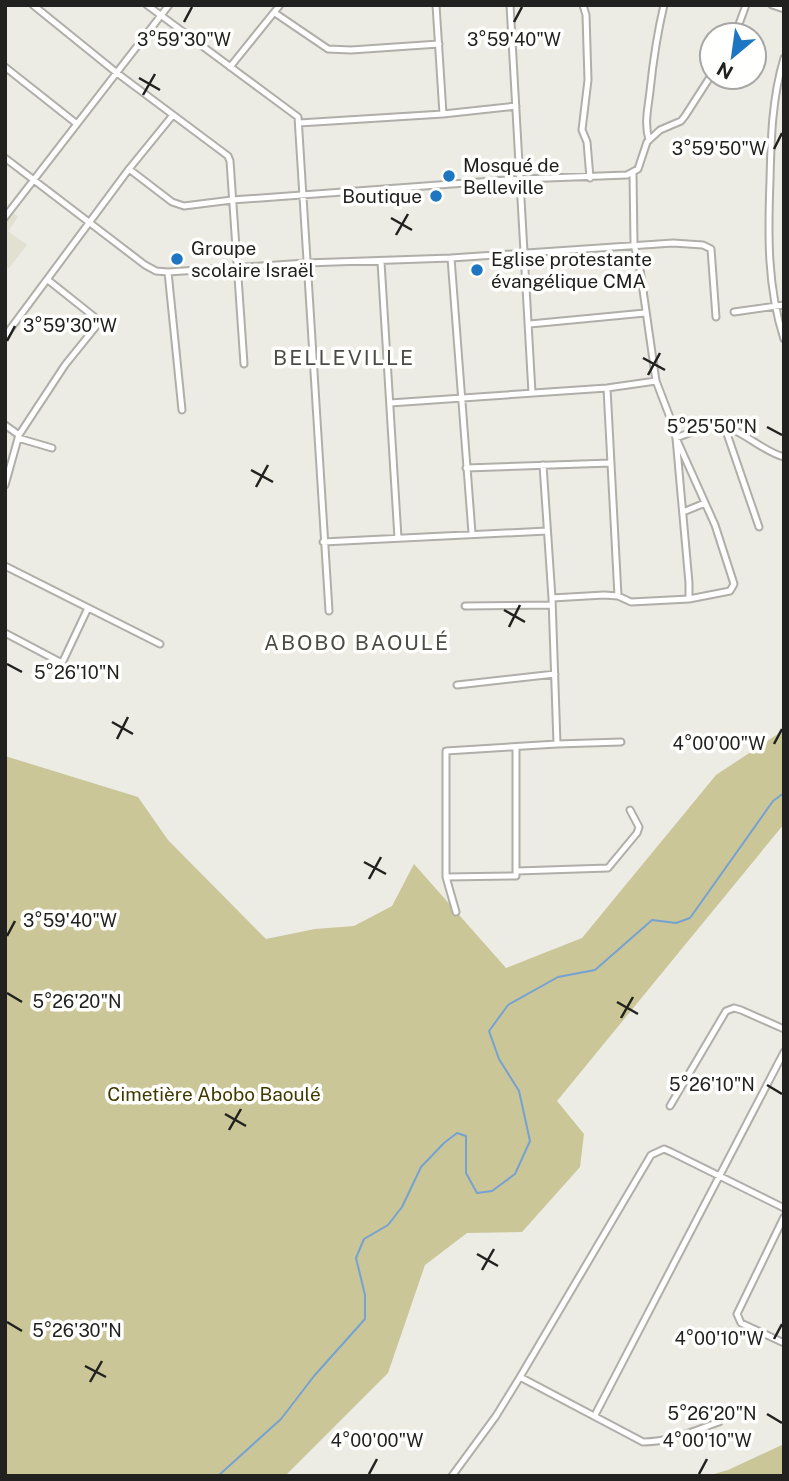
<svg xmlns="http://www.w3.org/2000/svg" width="789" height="1481" font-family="'Public Sans',sans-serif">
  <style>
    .built { fill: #e1e0d1 }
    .green { fill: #cac698 }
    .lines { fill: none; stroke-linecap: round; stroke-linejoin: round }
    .stream { stroke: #75a2d3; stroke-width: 2 }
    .street-casing { stroke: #afaea8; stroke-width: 9 }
    .street { stroke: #fff; stroke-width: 5 }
    .ticks { fill: none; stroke: #21211f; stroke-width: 2.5 }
    .poi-dot { fill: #1e75c2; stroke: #fffffe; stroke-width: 2.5 }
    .labels { text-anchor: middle; stroke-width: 7; stroke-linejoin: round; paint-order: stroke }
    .poi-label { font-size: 19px; fill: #21211f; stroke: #fffffe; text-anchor: start }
    .park-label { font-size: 19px; fill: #3f3901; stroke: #fffffe }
    .neighbourhood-label { font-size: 21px; letter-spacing: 2px; fill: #4c4c46; stroke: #fffffe }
    .ticks-label { font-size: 18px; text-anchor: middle; fill: #21211f; stroke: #fffffe; stroke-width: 7; stroke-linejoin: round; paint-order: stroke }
  </style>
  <rect width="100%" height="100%" fill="#ecebe4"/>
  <!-- built -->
  <path class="built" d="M 8,208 L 18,217 L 8,231 L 27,245 L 9,268 L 5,265 L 5,211 Z"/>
  <!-- green -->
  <path class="green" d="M 784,730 L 784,824 L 557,1101 L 584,1134 L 580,1167 L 522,1232 L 467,1233 L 425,1265 L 388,1373 L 285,1476 L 5,1476 L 5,756 L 138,797 L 168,840 L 266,939 L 315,929 L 354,926 L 392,906 L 414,864 L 506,968 L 582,938 L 716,775 Z
    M 784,1444 L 784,1476 L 707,1476 L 728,1470 Z"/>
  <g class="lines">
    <!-- stream -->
    <path class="stream" d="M 218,1476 L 281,1419 L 314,1376 L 365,1319 L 365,1295 L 356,1258 L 364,1239 L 388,1225 L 402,1207 L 421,1167 L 444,1143 L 457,1133 L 466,1136 L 466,1173 L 477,1193 L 492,1191 L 515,1174 L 530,1141 L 519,1091 L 499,1059 L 489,1031 L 508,1005 L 558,977 L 595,970 L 652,920 L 676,923 L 690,918 L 773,801 L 784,793"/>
    <!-- street casing -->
    <g class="street-casing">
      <path id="street" d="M 33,5 L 117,73 L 228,156 L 230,161 L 244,364
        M 147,5 L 298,117 L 329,611
        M 436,5 L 443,114
        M 510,5 L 532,393
        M 583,5 L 586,15 L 588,80 L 582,130 L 587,142 L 590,178
        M 772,5 L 784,9
        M 275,13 L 328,49 L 351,50 L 439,44
        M 735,35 L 746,5
        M 784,58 C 772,98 771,138 770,180 C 768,234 767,287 784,339
        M 5,67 L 77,124
        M 230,67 L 280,5
        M 299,123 L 443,114 L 516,106
        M 649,140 C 644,123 648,109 650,91 C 653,62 657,34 664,5
        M 5,158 L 145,265 L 156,271 L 168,272 L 306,263 L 451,258 L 673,243 L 703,245 L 711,249 L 716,317
        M 129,169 L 172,202 L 184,206 L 232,200 L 521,179 L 627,175 L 638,169 L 647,142 L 660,130 L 681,121 L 685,116 L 712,74
        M 633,173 L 634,244 L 640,269 L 656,381 L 671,420 L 676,438 L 689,583 L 689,599
        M 5,217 L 169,5
        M 451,258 L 472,533
        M 381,262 L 398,538
        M 168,272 L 182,410
        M 734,312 L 784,305
        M 530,324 L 645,313
        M 5,336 L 129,169 L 173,115
        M 607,388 L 618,596
        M 390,403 L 607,388 L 656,381
        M 5,425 L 19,435
        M 725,428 L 759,527
        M 18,438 L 52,448
        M 466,468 L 611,463
        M 5,485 L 19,435 L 65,365 L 98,324 L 97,319 L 48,280
        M 683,512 L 705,503
        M 323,542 L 547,531
        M 5,566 L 160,644
        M 552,598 L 604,595 L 618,596 L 631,602 L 689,599 L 730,591 L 734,584 L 715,525 L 676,438 C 687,434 700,428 713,426 C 738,424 760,451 784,457
        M 465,606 L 552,605
        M 5,633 L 60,662 L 63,661 L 88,608
        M 457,685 L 555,674
        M 557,744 L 621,742
        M 517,871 L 608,868 L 637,833 L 639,827 L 630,810
        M 446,877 L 516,876 L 516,747
        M 456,912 L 446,877 L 446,751 L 557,744 L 552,598 L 543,465
        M 670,1106 L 726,1011 L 734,1008 L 741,1010 L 784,1029
        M 784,1217 L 737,1314 L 741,1323 L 784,1343
        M 595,1415 L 784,1052
        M 719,1422 C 694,1431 670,1442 643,1442 L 520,1377 L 651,1155 L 664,1149 L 671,1152 L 784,1208
        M 452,1476 L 496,1416 L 520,1377"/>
    </g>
    <!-- street -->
    <use href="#street" class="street"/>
  </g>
  <!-- ticks -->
  <path class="ticks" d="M 184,22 L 192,7M 514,22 L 522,7M 139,78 L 160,90M 143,95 L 155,74M 774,149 L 782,133M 391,218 L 412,230M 396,235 L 408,214M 7,341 L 15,326M 643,358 L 665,370M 648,375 L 660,353M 767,427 L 782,435M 251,470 L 273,482M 256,487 L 268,465M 504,610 L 525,622M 509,627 L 520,605M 7,664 L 22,672M 112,722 L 133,734M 117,739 L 128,717M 774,744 L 782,729M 364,862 L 386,874M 369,879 L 381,857M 7,936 L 15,921M 7,993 L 22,1002M 617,1002 L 638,1014M 621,1018 L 633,997M 767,1085 L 782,1094M 225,1114 L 246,1126M 229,1130 L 241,1109M 477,1254 L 498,1266M 482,1270 L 494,1249M 7,1322 L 22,1331M 774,1339 L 782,1324M 85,1366 L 106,1377M 90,1382 L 102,1361M 767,1414 L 782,1423M 369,1474 L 377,1459M 699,1474 L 707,1459"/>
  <!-- markers -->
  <g class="poi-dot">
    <circle cx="449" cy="176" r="7"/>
    <circle cx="436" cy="196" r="7"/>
    <circle cx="177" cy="259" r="7"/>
    <circle cx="477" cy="270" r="7"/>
  </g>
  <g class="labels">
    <!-- poi labels -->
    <g class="poi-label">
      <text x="463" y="172">Mosqué de<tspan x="463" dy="22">Belleville</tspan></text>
      <text x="422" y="203" text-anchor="end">Boutique</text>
      <text x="191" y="255">Groupe<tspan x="191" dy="22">scolaire Israël</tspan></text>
      <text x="491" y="266">Eglise protestante<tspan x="491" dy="22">évangélique CMA</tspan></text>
    </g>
    <!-- park labels -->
    <g class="park-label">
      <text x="214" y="1101">Cimetière Abobo Baoulé</text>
    </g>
    <!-- neighbourhood labels -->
    <g class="neighbourhood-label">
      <text x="344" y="365">BELLEVILLE</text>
      <text x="357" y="650">ABOBO BAOULÉ</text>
    </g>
  </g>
  <g class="ticks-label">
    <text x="184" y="46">3°59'30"W</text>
    <text x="514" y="46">3°59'40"W</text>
    <text x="719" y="155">3°59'50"W</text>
    <text x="70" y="332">3°59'30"W</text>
    <text x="712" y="433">5°25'50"N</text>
    <text x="77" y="679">5°26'10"N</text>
    <text x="719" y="750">4°00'00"W</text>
    <text x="70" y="927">3°59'40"W</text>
    <text x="77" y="1008">5°26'20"N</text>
    <text x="712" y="1091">5°26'10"N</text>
    <text x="77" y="1337">5°26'30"N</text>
    <text x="719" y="1345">4°00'10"W</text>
    <text x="712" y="1420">5°26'20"N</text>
    <text x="377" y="1447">4°00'00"W</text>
    <text x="707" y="1447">4°00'10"W</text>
  </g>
  <!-- border -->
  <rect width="789" height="1481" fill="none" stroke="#21211f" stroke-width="14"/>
  <!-- north arrow -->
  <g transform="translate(733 56) rotate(209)"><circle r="33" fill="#fffffe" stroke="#a6a6a5" stroke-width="2"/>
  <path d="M0-5L12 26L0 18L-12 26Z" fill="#1e75c2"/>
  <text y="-10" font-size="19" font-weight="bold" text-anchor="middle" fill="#21211f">N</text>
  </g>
</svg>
